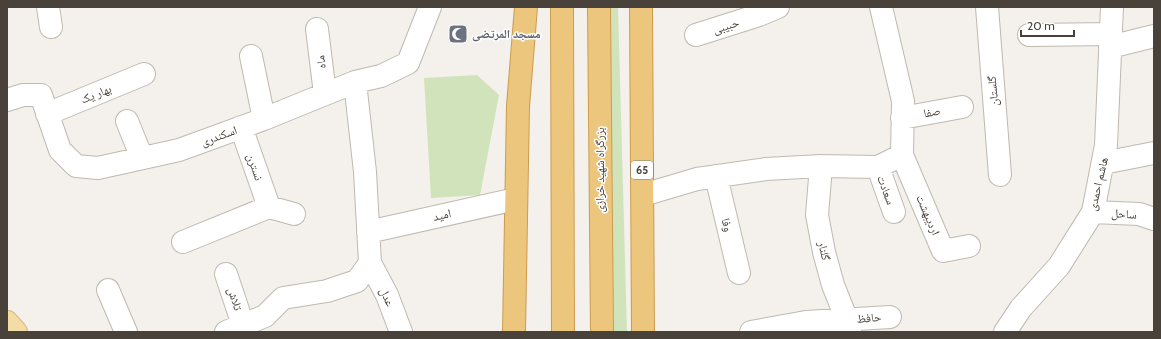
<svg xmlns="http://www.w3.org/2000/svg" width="1161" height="339" font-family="Cabin,'Noto Naskh Arabic',sans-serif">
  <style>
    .green { fill: #d1e3ba }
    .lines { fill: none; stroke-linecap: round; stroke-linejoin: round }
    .minor-casing { stroke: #bfb9af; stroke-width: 24 }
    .major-casing { stroke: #d6b877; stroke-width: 24 }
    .highway-casing { stroke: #cc9b4e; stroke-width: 24 }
    .minor { stroke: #fff; stroke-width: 22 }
    .major { stroke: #f3dca6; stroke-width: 22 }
    .highway { stroke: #edc67e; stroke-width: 22 }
    .labels { text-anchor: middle; stroke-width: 3; stroke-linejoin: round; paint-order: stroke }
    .shield { fill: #fff; stroke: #7f7b75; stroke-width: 1 }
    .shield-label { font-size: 11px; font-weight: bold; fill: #48423a }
    .street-label { font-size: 12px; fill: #48423a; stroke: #fff }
    .worship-label { font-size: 12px; font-weight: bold; fill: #5b616d; stroke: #fff; text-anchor: start }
  </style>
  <rect width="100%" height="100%" fill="#f4f1ec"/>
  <!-- green -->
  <path class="green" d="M 608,7 L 618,7 L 627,332 L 610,332 Z
    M 477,75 L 499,95 L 480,195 L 431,198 L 424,78 Z"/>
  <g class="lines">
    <!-- minor casing -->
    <g class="minor-casing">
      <path id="minor" d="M 48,7 L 51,27
        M 987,7 L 1000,175
        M 317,29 L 325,94
        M 696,35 L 759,15 L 778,7
        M 1029,35 L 1111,34
        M 1110,47 L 1154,36
        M 251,56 L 264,119
        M 7,100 L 23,95 L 41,95 L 60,150 L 76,166 L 98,168 L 179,150 L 264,119 L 355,82 L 381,76 L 408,63 L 430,7
        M 47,114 L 144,74
        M 902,118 L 962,107
        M 127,121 L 142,158
        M 241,127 L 269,207
        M 902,155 L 943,251 L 969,246
        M 1103,163 L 1154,153
        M 821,166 L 817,215 L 824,252 L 833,285 L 847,320 L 850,332
        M 878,167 L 894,212
        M 716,176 L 739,273
        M 643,195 L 697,179 L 766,169 L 821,166 L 878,167 L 902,155 L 903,101 L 881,7
        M 1093,212 L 1139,214 L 1154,219
        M 368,232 L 516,199
        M 183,242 L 269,207 L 294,214
        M 370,263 L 387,295 L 401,332
        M 226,274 L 243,325
        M 108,290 L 126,332
        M 226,332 L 265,316 L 283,298 L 327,291 L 357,281 L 370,263 L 365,172 L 355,82
        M 751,332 L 806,322 L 890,317
        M 1005,332 L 1021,308 L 1059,266 L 1093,212 L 1106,145 L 1112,7"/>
    </g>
    <!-- major casing -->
    <g class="major-casing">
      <path id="major" d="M 7,322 L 16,332"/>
    </g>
    <!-- highway casing -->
    <g class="highway-casing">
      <path id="highway" d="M 562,7 L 563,332
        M 599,7 L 602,332
        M 641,7 L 643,332
        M 514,332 L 518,106 L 526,7"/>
    </g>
    <!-- minor -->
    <use href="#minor" class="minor"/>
    <!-- major -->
    <use href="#major" class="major"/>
    <!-- highway -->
    <use href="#highway" class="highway"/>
  </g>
  <!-- icons -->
  <defs>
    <g id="mosque-square" transform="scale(1)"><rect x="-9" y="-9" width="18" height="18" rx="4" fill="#6b7280" stroke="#fff"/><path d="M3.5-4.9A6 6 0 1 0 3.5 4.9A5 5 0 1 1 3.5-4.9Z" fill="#fff"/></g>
  </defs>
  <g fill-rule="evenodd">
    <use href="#mosque-square" x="458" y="34"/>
  </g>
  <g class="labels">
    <!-- shield labels -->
    <rect class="shield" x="631" y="161" width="22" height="18" rx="3"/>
    <g class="shield-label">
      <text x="642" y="174">65</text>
    </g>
    <!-- street labels -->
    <g class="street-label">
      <text transform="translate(726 26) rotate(-17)" y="4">حبیبی</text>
      <text transform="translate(321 62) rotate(-97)" y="4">ماه</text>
      <text transform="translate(993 91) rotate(-95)" y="4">گلستان</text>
      <text transform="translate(96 94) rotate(-22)" y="4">بهار یک</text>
      <text transform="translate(932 112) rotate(-10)" y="4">صفا</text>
      <text transform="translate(219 136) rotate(-20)" y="4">اسکندری</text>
      <text transform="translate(255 167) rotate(71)" y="4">نسترن</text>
      <text transform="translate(600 170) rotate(-90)" y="4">بزرگراه شهید خرازی</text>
      <text transform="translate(1098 184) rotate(-77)" y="4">هاشم احمدی</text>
      <text transform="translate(886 190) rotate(70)" y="4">سعادت</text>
      <text transform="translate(1124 214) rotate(4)" y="4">ساحل</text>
      <text transform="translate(442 215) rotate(-13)" y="4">امید</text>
      <text transform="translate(928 215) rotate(67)" y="4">اردیبهشت</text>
      <text transform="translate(727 225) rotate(77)" y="4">وفا</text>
      <text transform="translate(824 251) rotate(77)" y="4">گلنار</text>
      <text transform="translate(387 297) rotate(66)" y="4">عدل</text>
      <text transform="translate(235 299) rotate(72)" y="4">تلاش</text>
      <text transform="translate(869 318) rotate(-5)" y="4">حافظ</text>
    </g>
    <!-- worship labels -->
    <g class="worship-label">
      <text x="472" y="38">مسجد المرتضی</text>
    </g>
  </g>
  <!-- border -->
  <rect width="1161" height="339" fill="none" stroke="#48423a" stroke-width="16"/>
  <!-- scale -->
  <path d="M1021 30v6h53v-6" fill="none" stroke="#48423a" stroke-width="2"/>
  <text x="1027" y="30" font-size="12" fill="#48423a" stroke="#ffffff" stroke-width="3" paint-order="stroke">20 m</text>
</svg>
